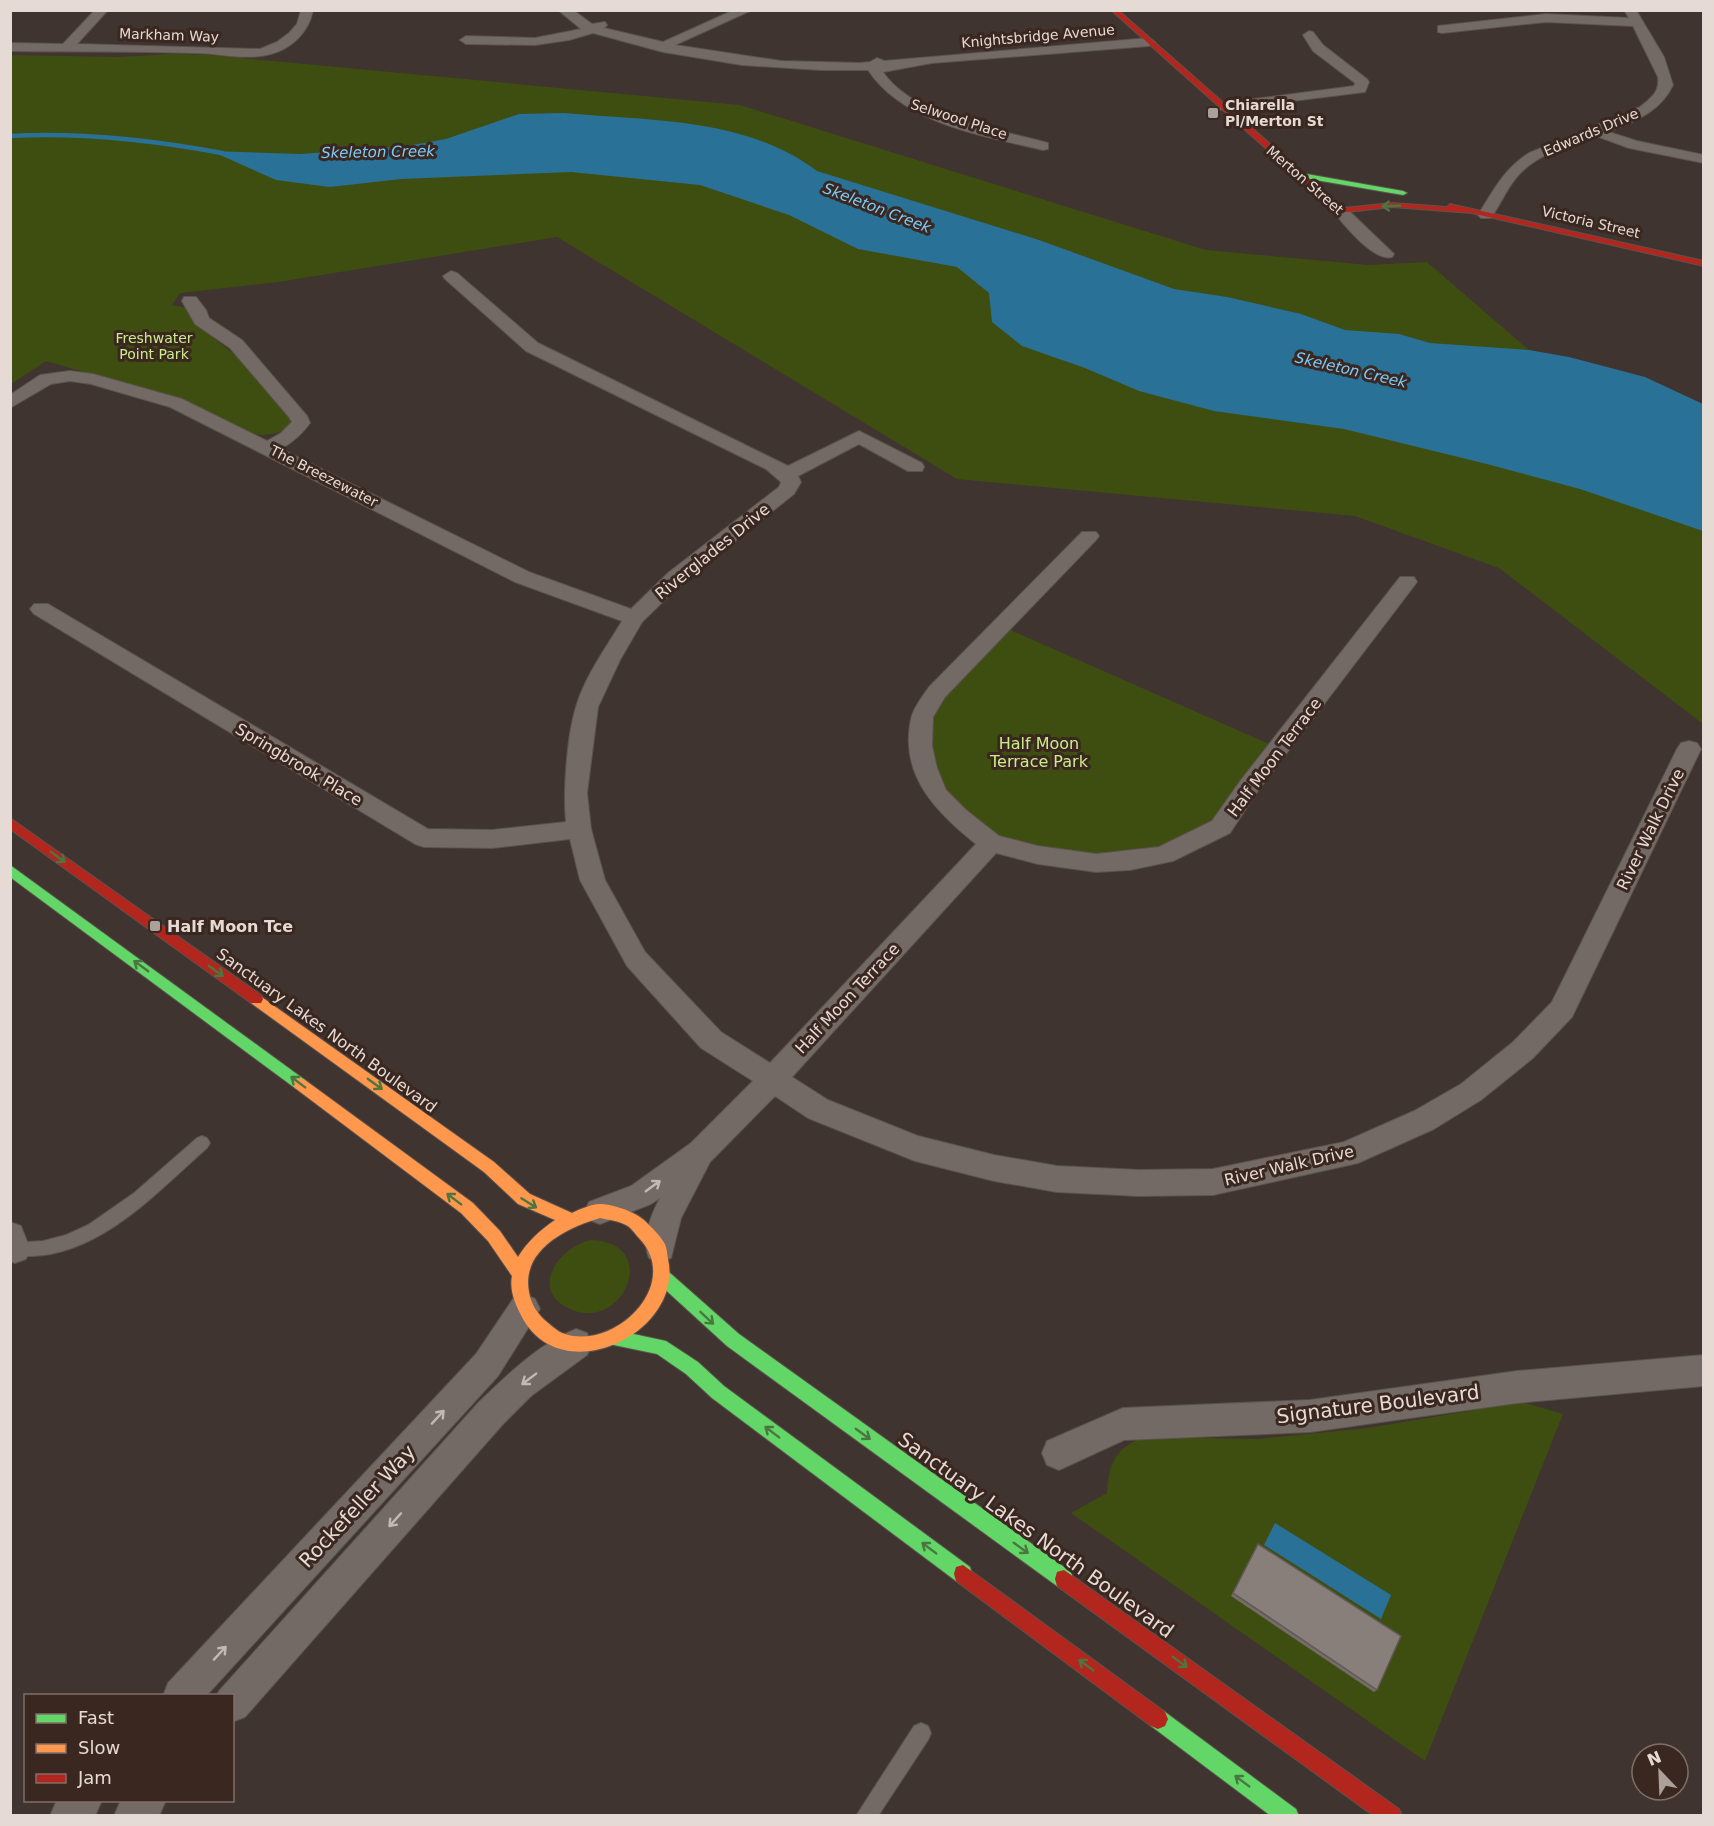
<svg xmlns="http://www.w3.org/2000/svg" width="1714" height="1826" font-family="'DejaVu Sans',sans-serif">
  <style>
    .green { fill: #3e4e11 }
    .water { fill: #2a7197 }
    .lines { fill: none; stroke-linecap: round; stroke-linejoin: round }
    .stream { stroke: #2a7197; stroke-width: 4.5 }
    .lane-casing { stroke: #5c524d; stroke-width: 2 }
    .street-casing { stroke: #5c524d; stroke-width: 2 }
    .fast-casing { stroke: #5c524d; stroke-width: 2 }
    .slow-casing { stroke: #5c524d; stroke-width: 2 }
    .jam-casing { stroke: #5c524d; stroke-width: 2 }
    .lane { fill: #736a66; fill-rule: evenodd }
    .street { fill: #736a66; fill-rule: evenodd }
    .fast { fill: #63d668; fill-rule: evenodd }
    .slow { fill: #ff974d; fill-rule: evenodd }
    .jam { fill: #b3261e; fill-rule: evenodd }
    .wall { fill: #756c69 }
    .building { fill: #887e7a; stroke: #5f5855; stroke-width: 1.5 }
    .oneway { stroke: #4c7640 }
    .oneway2 { stroke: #c4b8b3 }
    .poi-dot { fill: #aca09a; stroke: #3a2720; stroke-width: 2 }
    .labels { text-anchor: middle; stroke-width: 6; stroke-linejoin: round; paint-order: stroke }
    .far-street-label { font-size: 14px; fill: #e6dad4; stroke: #3a2720 }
    .far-poi-label { font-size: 14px; font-weight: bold; fill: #e6dad4; stroke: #3a2720; text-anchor: start }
    .far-park-label { font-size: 14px; fill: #cbec8b; stroke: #3a2720 }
    .far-water-label { font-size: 15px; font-style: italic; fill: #7cccfb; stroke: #3a2720 }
    .street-label { font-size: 16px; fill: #e6dad4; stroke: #3a2720 }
    .park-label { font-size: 16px; fill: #cbec8b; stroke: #3a2720 }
    .poi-label { font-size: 16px; font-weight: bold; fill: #e6dad4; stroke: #3a2720; text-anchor: start }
    .near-street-label { font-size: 20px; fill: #e6dad4; stroke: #3a2720 }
  </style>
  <rect width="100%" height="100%" fill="#3f342f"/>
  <!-- green -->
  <path class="green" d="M 172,54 L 209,55 L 740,105 L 1206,250 L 1369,265 L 1427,262 L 1529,350 L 1580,433 L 1703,481 L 1703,724 L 1499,568 L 1355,516 L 957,479 L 557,237 L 278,282 L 180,293 L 172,305 L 187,308 L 195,323 L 235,355 L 291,419 L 292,425 C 278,435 264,437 247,433 L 180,400 L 46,361 L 11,384 L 11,55 L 119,57 Z
    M 1001,626 L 1278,748 L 1221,827 L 1130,861 L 991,843 L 936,794 L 922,717 Z
    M 591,1240 C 664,1243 621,1336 568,1308 C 529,1289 559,1247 591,1240 Z
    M 1522,1402 L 1563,1414 L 1425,1761 L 1071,1513 L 1107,1493 C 1109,1463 1114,1450 1143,1437 L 1258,1439 L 1368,1428 Z"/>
  <!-- water -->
  <path class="water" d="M 564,113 C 650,121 745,117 817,171 L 1039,240 L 1174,289 L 1227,297 L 1301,314 L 1345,330 L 1399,334 L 1430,343 L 1529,350 L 1569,357 L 1645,377 L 1703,404 L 1703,531 L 1580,489 L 1487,464 L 1344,429 L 1214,411 L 1139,391 L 1085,368 L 1022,346 L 992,322 L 989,293 L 957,267 L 858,249 L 789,215 L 700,185 L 571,172 L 401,179 L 330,187 L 276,180 L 211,151 L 301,154 L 407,146 L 446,139 L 519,114 Z
    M 1275,1523 L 1391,1595 L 1381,1619 L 1264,1545 Z"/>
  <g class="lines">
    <!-- stream -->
    <path class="stream" d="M 10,136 C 82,132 152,140 222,153"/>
    <!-- lane casing -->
    <g class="lane-casing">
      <path id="lane" d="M 202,1136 L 207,1138 L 210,1143 L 207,1148 C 159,1190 103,1253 33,1256 C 26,1256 18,1257 10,1255 L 10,1243 L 43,1241 L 66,1235 L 88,1225 L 134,1193 L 197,1138 Z
        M 921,1723 L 928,1726 L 931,1733 L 928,1740 L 878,1816 L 856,1816 L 914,1726 Z"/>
    </g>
    <!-- street casing -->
    <g class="street-casing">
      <path id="street" d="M 95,10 L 108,10 L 77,44 L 260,49 L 277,42 L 289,33 L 297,24 L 301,10 L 313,10 C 309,32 291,49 271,54 C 245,61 219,53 194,53 C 133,51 72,52 10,51 L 10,43 L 63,44 Z
        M 558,10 L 573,10 L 592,24 L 605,22 L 607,25 L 604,28 L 663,42 L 734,10 L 752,10 L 675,45 L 781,61 L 860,63 L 870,62 L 877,58 L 884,61 L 896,60 L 1149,38 L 1155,42 L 1149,46 L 932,63 L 883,72 C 913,117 998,129 1048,143 L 1048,149 L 1043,150 C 984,136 904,124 868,70 L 821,70 L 742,65 L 663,52 L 593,33 L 569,40 L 535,45 L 466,44 L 460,40 L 466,36 L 535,38 L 581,29 Z
        M 1624,10 L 1636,10 L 1664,57 L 1673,85 C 1660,112 1635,121 1609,132 L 1637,141 L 1704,155 L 1704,163 L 1629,148 L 1596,136 C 1569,146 1535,154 1516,178 C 1506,190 1500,205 1491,218 L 1481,218 L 1478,215 C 1493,191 1504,169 1529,153 L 1640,107 C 1651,98 1660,92 1658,77 L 1633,26 L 1546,22 L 1442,33 L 1438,32 L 1438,26 L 1546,14 L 1629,18 Z
        M 1309,31 L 1313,32 L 1323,45 L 1367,79 L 1369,82 L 1365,92 L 1218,110 L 1218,104 L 1223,103 L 1354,86 L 1355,83 L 1313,51 L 1303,35 Z
        M 1341,206 L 1346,208 L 1394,254 L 1392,257 C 1374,262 1344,225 1333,211 Z
        M 451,271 L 457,273 L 538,343 L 788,466 L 859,431 L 922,463 L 924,467 L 922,471 L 908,471 L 859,444 L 798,476 L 801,482 L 794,494 L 682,583 L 642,622 L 620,660 L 598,707 L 587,793 L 591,829 L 605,880 L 645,952 L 721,1032 L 770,1063 L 976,844 C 936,812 899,775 911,719 C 913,708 923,696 929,687 L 1082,532 L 1096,532 L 1099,536 L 1096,540 L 945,697 L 933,717 L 932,746 L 937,768 L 946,790 L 966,810 L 999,836 L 1038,846 L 1096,854 L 1159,847 L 1212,821 L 1241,780 L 1400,577 L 1414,577 L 1417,582 L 1257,792 L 1230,833 L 1173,861 L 1130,870 L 1096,872 L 1038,864 L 996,853 L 792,1077 L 828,1100 L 918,1136 L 994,1155 L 1057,1166 L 1139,1170 L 1213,1169 L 1344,1142 L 1414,1111 L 1461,1084 L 1513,1042 L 1552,1002 L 1677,749 L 1681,743 L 1689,741 L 1697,743 L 1701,749 L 1572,1017 L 1533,1058 L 1481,1100 L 1434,1129 L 1358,1163 L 1213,1195 L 1139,1196 L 1057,1192 L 994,1181 L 915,1161 L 808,1118 L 775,1096 L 710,1162 L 681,1218 L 671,1258 L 660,1262 L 649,1258 C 641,1239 651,1215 660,1198 L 651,1204 L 600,1224 L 589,1220 L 585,1211 L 589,1202 L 631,1186 L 691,1143 L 753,1081 L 701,1048 L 627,966 L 580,880 L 570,839 L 492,848 L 424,847 L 415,844 L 34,614 L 30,609 L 34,604 L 48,604 L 428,829 L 492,830 L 566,822 C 563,791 567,736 576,707 C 585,676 606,648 622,621 L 515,582 L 170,407 L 91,384 L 70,381 L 51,384 L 10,408 L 10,395 L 40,375 L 70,371 L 93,374 L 182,399 L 267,441 L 281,433 L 292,422 L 289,417 L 230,348 L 195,324 L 182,301 L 184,297 L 196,297 L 206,310 L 209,318 L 242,340 L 307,416 L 310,423 C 302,434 293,442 281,449 L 529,572 L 631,609 L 668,573 L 779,487 L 781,482 L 766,469 L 526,351 L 445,279 L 443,276 Z
        M 10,1222 L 21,1226 L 30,1249 L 26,1259 L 15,1263 L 10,1261 Z
        M 524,1294 L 535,1299 L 540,1309 L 498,1376 L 206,1696 L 163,1696 L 168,1683 L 476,1354 L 513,1299 Z
        M 576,1329 L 587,1333 L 592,1344 L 587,1355 L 531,1396 L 503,1424 L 245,1717 L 232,1722 L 232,1696 L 217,1696 L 219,1691 L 479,1402 C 507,1375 540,1343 576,1329 Z
        M 1704,1355 L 1704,1386 L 1517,1403 L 1310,1432 L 1124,1440 L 1059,1470 L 1047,1465 L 1042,1453 L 1047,1441 L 1123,1408 L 1310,1400 L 1517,1371 Z
        M 57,1800 L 102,1800 L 95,1816 L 50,1816 Z
        M 121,1800 L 166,1800 L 159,1816 L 114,1816 Z"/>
    </g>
    <!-- fast casing -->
    <g class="fast-casing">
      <path id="fast" d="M 1301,173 L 1403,191 L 1407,193 L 1403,195 L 1298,177 L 1297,175 Z
        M 10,865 L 305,1080 L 307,1084 L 305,1088 L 300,1090 L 295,1088 L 10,877 Z
        M 664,1270 L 670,1273 L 739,1334 L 1071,1572 L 1073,1579 L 1071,1586 L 1064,1588 L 1057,1586 L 727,1346 L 658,1283 L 656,1278 L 658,1273 Z
        M 615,1330 L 666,1341 L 698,1362 L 724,1386 L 970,1567 L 972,1574 L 970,1581 L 963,1583 L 956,1581 L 712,1398 L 686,1374 L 657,1354 L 609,1344 L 607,1338 L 609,1332 Z
        M 1158,1709 L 1165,1712 L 1296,1809 L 1299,1816 L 1271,1816 L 1151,1726 L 1148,1719 L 1151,1712 Z"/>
    </g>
    <!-- slow casing -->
    <g class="slow-casing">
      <path id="slow" d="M 256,993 L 494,1162 L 530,1194 L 572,1213 C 580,1209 590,1205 598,1204 C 611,1203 636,1212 645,1221 C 651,1227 659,1234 663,1241 C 667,1246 667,1253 668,1259 C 684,1332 564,1391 523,1319 C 516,1306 509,1291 512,1276 L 488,1241 L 461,1213 L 295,1088 L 293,1084 L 295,1080 L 300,1078 L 305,1080 L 473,1203 L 500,1231 L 518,1257 C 528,1241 539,1231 555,1220 L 518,1204 L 484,1172 L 251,1003 L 249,999 L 251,995 ZM 600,1218 C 609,1220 619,1221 626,1225 C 632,1228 635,1234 639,1238 C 684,1285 612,1353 562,1333 C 557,1331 552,1326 547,1322 C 538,1315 531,1304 529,1292 C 521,1250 566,1228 600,1218 Z"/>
    </g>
    <!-- jam casing -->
    <g class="jam-casing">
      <path id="jam" d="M 1111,10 L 1118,10 L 1343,208 L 1392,203 L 1447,207 L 1450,204 L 1704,261 L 1704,266 L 1471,213 L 1392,207 L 1338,213 Z
        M 10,818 L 261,995 L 263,999 L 261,1003 L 251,1003 L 10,829 Z
        M 963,1565 L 1165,1712 L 1168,1719 L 1165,1726 L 1158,1729 L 1151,1726 L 956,1581 L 954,1574 L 956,1567 Z
        M 1064,1570 L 1399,1809 L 1402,1816 L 1374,1816 L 1057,1586 L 1055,1579 L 1057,1572 Z"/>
    </g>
    <!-- lane -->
    <use href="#lane" class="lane"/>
    <!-- street -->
    <use href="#street" class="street"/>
    <!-- fast -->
    <use href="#fast" class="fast"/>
    <!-- slow -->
    <use href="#slow" class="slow"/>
    <!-- jam -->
    <use href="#jam" class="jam"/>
  </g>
  <!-- wall -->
  <path class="wall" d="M 1258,1544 L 1377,1690 L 1374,1692 L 1231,1596 Z"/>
  <!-- building -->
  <path class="building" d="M 1258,1544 L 1401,1636 L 1377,1690 L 1233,1593 Z"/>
  <!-- one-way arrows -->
  <defs><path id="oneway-shaft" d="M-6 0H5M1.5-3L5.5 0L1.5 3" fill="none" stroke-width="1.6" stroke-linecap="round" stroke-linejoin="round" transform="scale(1.5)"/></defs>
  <g class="oneway">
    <use href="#oneway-shaft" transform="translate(1391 206) rotate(178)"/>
    <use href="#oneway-shaft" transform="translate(58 857) rotate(36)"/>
    <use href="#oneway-shaft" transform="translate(141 966) rotate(-144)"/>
    <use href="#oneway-shaft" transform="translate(216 971) rotate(36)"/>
    <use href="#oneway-shaft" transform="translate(298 1082) rotate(-143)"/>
    <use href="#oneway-shaft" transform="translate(375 1084) rotate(36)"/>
    <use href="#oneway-shaft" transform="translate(454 1199) rotate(-143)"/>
    <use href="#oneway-shaft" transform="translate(529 1203) rotate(32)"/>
    <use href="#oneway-shaft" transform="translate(707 1318) rotate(43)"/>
    <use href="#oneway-shaft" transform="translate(772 1432) rotate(-143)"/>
    <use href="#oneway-shaft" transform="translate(863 1434) rotate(36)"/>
    <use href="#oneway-shaft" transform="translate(929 1548) rotate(-143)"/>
    <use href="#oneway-shaft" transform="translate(1021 1548) rotate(36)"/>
    <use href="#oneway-shaft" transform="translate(1180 1662) rotate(36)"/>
    <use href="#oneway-shaft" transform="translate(1086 1665) rotate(-143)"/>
    <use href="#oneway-shaft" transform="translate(1242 1781) rotate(-143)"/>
  </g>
  <g class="oneway2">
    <use href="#oneway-shaft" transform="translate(653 1186) rotate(-36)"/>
    <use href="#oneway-shaft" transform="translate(529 1379) rotate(143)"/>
    <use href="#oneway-shaft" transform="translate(438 1417) rotate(-47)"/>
    <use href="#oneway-shaft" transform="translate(395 1520) rotate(132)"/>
    <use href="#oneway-shaft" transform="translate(220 1653) rotate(-47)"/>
  </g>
  <!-- markers -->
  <g class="poi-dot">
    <rect x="1207" y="107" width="12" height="12" rx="3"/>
    <rect x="149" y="920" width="12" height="12" rx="3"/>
  </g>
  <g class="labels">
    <!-- far-street labels -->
    <g class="far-street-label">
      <text transform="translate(169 35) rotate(2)" y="5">Markham Way</text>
      <text transform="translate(1038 36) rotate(-5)" y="5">Knightsbridge Avenue</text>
      <text transform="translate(959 119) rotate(18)" y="5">Selwood Place</text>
      <text transform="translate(1591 132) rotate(-23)" y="5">Edwards Drive</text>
      <text transform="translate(1305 180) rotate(41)" y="5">Merton Street</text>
      <text transform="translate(1591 222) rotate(13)" y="5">Victoria Street</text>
      <text transform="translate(324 476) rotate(27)" y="5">The Breezewater</text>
    </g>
    <!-- far-poi labels -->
    <g class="far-poi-label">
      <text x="1225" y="110">Chiarella<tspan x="1225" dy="16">Pl/Merton St</tspan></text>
    </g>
    <!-- far-park labels -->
    <g class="far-park-label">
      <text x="154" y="343">Freshwater<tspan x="154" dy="16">Point Park</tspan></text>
    </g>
    <!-- far-water labels -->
    <g class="far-water-label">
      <text transform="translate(378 152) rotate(-1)" y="5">Skeleton Creek</text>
      <text transform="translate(877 208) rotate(21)" y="5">Skeleton Creek</text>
      <text transform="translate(1351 370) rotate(13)" y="5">Skeleton Creek</text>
    </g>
    <!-- street labels -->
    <g class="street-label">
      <text transform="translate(712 551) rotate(-39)" y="6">Riverglades Drive</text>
      <text transform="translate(1274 757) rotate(-53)" y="6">Half Moon Terrace</text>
      <text transform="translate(299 764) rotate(31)" y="6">Springbrook Place</text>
      <text transform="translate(1650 829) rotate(-64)" y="6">River Walk Drive</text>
      <text transform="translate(847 998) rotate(-47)" y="6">Half Moon Terrace</text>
      <text transform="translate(327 1030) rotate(36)" y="6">Sanctuary Lakes North Boulevard</text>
      <text transform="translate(1289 1165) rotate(-13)" y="6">River Walk Drive</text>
    </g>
    <!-- park labels -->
    <g class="park-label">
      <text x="1039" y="749">Half Moon<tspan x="1039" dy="18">Terrace Park</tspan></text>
    </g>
    <!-- poi labels -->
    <g class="poi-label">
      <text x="167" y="932">Half Moon Tce</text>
    </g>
    <!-- near-street labels -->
    <g class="near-street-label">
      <text transform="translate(1378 1404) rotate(-7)" y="7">Signature Boulevard</text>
      <text transform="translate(357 1506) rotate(-47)" y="7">Rockefeller Way</text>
      <text transform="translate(1036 1535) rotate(36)" y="7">Sanctuary Lakes North Boulevard</text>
    </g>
  </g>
  <!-- border -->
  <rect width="1714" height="1826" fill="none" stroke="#e6dad4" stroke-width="24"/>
  <!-- legend -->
  <rect x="24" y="1694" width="210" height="108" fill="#3a2720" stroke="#7f6f68" stroke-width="1.5"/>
  <rect x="36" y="1714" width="30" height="9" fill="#63d668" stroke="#7f6f68" stroke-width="1.5"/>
  <text x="78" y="1724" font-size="18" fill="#e6dad4">Fast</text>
  <rect x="36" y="1744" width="30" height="9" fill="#ff974d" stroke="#7f6f68" stroke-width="1.5"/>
  <text x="78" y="1754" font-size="18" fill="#e6dad4">Slow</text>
  <rect x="36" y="1774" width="30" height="9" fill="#b3261e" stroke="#7f6f68" stroke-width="1.5"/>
  <text x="78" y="1784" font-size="18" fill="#e6dad4">Jam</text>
  <!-- north arrow -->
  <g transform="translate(1660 1772) rotate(337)"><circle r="28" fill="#3a2720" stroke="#7f6f68" stroke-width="1.5"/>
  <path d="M0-4.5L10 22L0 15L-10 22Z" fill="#aca09a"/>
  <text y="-9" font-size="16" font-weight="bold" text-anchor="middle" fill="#e6dad4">N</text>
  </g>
</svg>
